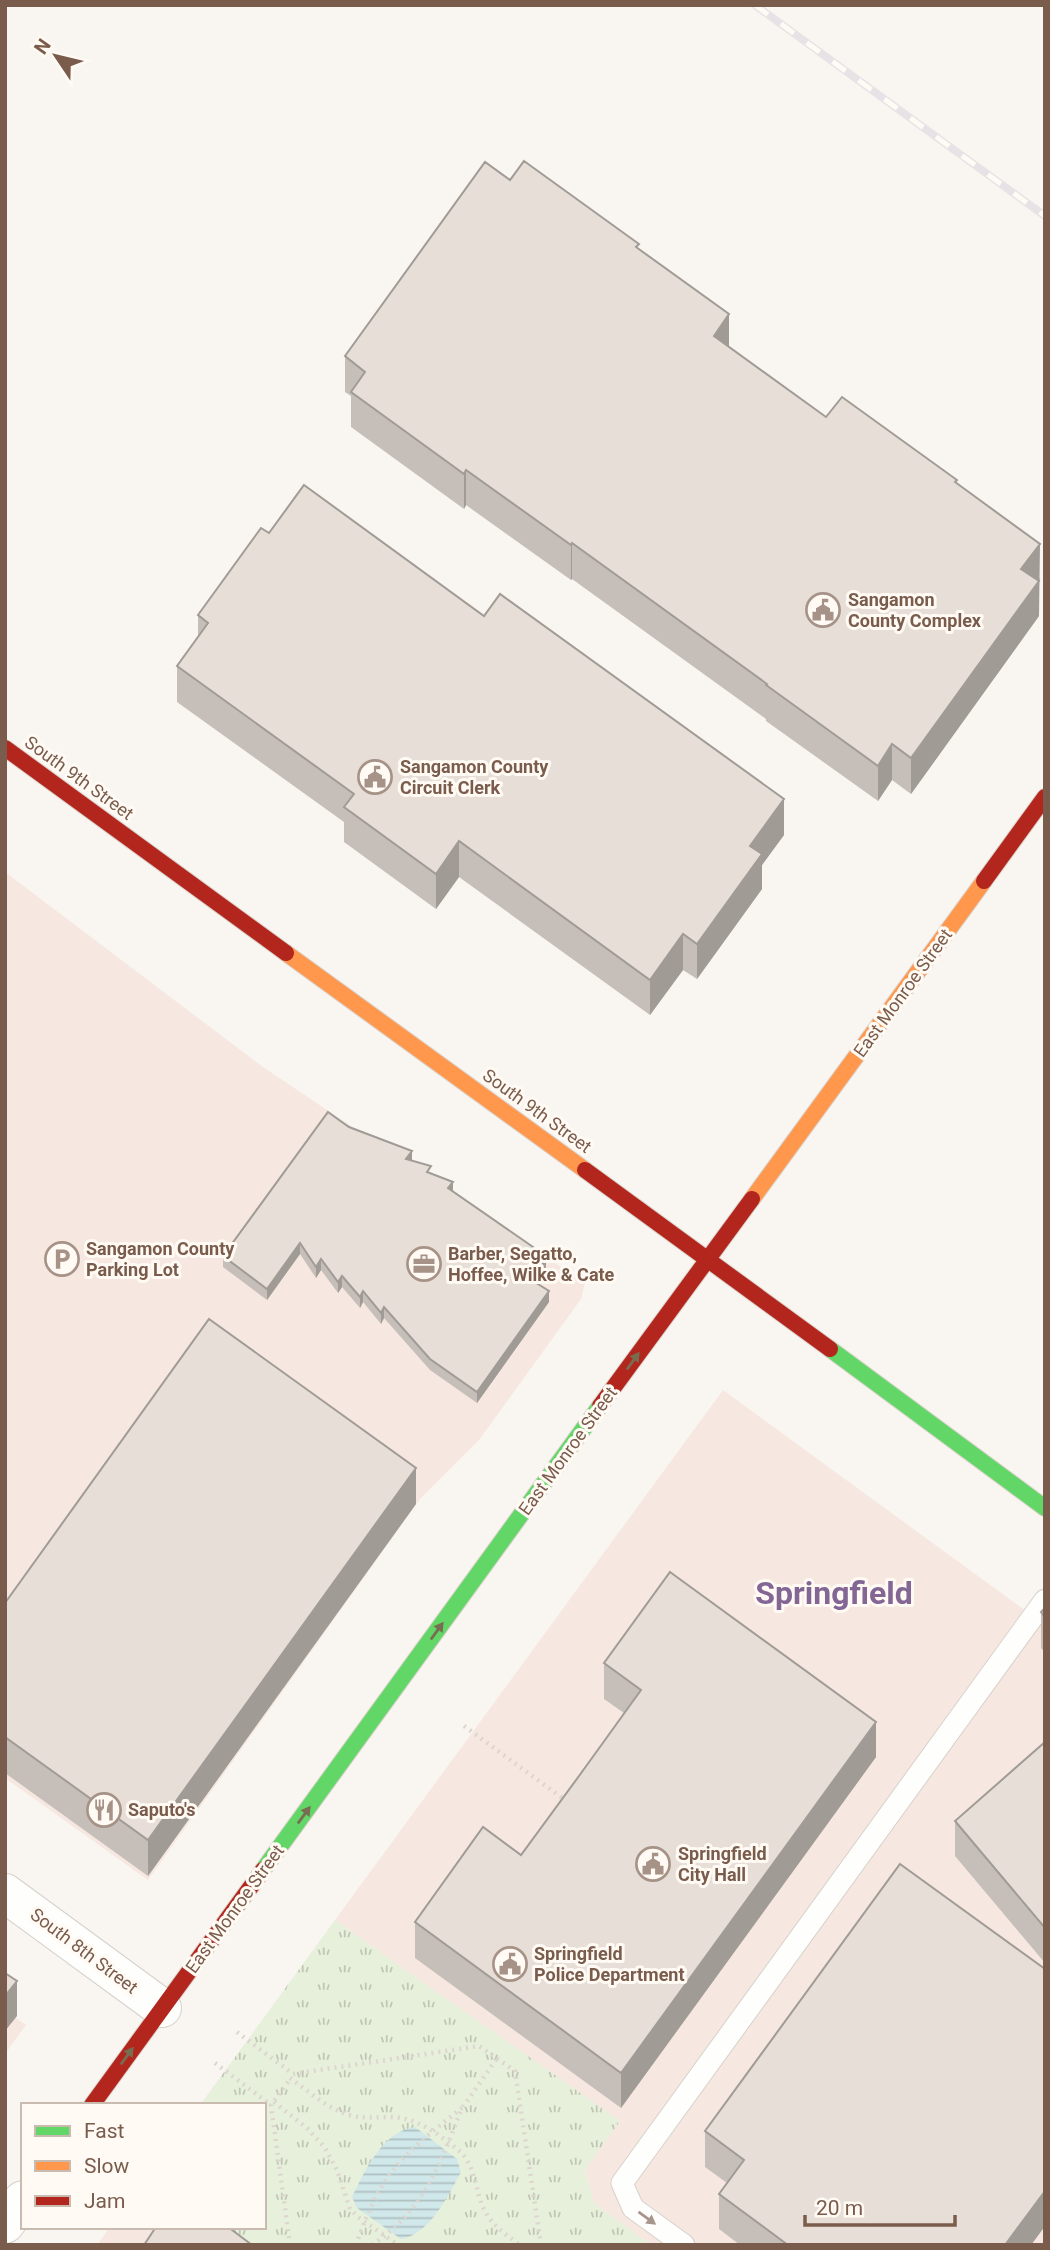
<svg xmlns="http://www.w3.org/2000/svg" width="1050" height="2250" font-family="Roboto,sans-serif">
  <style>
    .commercial { fill: #f6e8e1 }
    .park { fill: url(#park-tufts) }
    .water { fill: url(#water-rules) }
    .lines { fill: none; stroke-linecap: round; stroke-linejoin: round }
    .lane-casing { stroke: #d7d1cb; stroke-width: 23 }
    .street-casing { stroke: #d7d1cb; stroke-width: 40 }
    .fast-casing { stroke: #d9d2cb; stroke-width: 18 }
    .slow-casing { stroke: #d9d2cb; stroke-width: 18 }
    .jam-casing { stroke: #d9d2cb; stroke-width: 18 }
    .path { stroke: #dcd5d0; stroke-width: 4.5; stroke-dasharray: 2 5; stroke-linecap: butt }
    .lane { stroke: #fefefd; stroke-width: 21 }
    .street { stroke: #fefefd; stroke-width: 38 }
    .fast { stroke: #63d668; stroke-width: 16 }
    .slow { stroke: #ff974d; stroke-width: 16 }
    .jam { stroke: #b3261e; stroke-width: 16 }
    .rail-casing { stroke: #e6e3e7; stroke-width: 8 }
    .rail { stroke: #fffaf3; stroke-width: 5; stroke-dasharray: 16; stroke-linecap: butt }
    .path-bridge { stroke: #dcd5d0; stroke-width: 4.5; stroke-dasharray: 2 5; stroke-linecap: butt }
    .wall { fill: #c6bfb9 }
    .shaded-wall { fill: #a19b96 }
    .building { fill: #e6ded7; stroke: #a19b96; stroke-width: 2 }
    .oneway { fill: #776e51 }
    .oneway2 { fill: #a8958b }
    .labels { text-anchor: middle; stroke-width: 6; stroke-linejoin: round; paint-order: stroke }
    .poi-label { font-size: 18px; font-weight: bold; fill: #7a5c4d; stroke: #fffaf3; text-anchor: start }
    .street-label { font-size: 18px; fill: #7a5c4d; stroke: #fffaf3 }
    .town-label { font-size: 32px; font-weight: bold; fill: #846695; stroke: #fffaf3 }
  </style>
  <defs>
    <pattern id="park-tufts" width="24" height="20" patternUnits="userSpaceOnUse" patternTransform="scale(1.75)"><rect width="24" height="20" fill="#e7f0db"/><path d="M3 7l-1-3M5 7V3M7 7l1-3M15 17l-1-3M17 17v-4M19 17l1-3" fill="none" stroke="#c0c6b4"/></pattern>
    <pattern id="water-rules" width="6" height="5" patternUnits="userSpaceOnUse" patternTransform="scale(1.75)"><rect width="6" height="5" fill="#d0e8ea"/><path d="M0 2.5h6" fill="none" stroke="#aebfc0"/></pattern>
  </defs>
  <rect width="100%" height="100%" fill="#f9f5f0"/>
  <!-- commercial -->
  <path class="commercial" d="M 5,872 L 263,1067 L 585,1283 L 581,1299 L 479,1440 L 420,1499 L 148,1880 L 5,1778 Z
    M 723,1390 L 1045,1625 L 1045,2245 L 651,2245 L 594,2203 L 585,2170 L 619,2121 L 335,1920 Z
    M 5,2010 L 26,2025 L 5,2054 Z
    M 110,2227 L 197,2227 L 221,2245 L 97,2245 Z"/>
  <!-- park -->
  <path class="park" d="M 335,1920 L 620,2121 L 585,2170 L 594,2203 L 651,2245 L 221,2245 L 197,2227 L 264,2227 L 264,2105 L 200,2105 Z"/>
  <!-- water -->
  <path class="water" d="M 415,2127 L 457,2159 L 461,2172 C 448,2196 430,2234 401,2239 L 357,2208 L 352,2197 C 366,2169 382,2132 415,2127 Z"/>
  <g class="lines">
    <!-- lane casing -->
    <g class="lane-casing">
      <path id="lane" d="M 684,2245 L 633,2208 L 622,2183 L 1045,1600"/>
    </g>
    <!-- street casing -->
    <g class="street-casing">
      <path id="street" d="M 5,1893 L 162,2008
        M 5,2224 L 23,2200"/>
    </g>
    <!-- fast casing -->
    <g class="fast-casing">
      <path id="fast" d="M 830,1349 L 1045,1508
        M 263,1870 L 600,1406"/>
    </g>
    <!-- slow casing -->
    <g class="slow-casing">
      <path id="slow" d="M 286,953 L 585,1170
        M 752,1199 L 984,881"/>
    </g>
    <!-- jam casing -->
    <g class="jam-casing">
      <path id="jam" d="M 5,748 L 286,953
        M 984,881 L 1045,797
        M 585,1170 L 830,1349
        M 600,1406 L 752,1199
        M 92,2105 L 263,1870"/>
    </g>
    <!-- path -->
    <path class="path" d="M 464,1726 L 565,1800
      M 237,2032 L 293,2074 L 479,2046 L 515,2071 L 541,2245
      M 215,2063 L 271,2105
      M 290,2078 C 308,2091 328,2109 349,2115 C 364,2119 377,2117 392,2117 C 417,2118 439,2134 458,2150 C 476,2165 474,2187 483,2207 C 490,2224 505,2234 520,2245
      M 274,2102 L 308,2129 L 325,2148 L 337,2170 L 350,2209 L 358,2217 L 398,2245
      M 463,2107 L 497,2058
      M 290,2245 L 271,2105 L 291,2078"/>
    <!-- lane -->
    <use href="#lane" class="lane"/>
    <!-- street -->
    <use href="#street" class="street"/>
    <!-- fast -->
    <use href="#fast" class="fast"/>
    <!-- slow -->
    <use href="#slow" class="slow"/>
    <!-- jam -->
    <use href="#jam" class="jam"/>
    <!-- rail casing -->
    <g class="rail-casing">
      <path id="rail" d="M 755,5 L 1045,216"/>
    </g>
    <!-- rail -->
    <use href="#rail" class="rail"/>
    <!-- path-bridge -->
    <path class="path-bridge" d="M 356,2245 C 364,2221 377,2190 393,2170 C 413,2146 439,2126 463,2107
      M 372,2245 C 424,2210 441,2163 462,2107"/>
  </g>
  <!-- wall -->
  <path class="wall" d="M 510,180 L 639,249 L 729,347 L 826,417 L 957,483 L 1040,579 L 1039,581 L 1039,616 L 911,794 L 892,780 L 878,801 L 766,721 L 766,719 L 572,579 L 571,580 L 466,505 L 464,509 L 351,427 L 351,396 L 345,392 L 345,356 Z
    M 269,533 L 784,835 L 762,865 L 762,889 L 697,979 L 683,970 L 650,1015 L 459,877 L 436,909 L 344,842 L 344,822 L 177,702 L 177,666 L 198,638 L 198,615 Z
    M 349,1127 L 412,1160 L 431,1174 L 546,1267 L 536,1282 L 549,1302 L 477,1403 L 430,1370 L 384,1318 L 381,1324 L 363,1302 L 360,1308 L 342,1287 L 338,1293 L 321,1270 L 316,1278 L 300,1254 L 267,1300 L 223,1267 L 223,1256 Z
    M 416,1504 L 148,1876 L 5,1773 L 5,1603 Z
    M 1045,1608 L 1045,1653 L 1041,1648 L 1041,1612 Z
    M 604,1663 L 876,1757 L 621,2108 L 415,1958 L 415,1922 L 521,1855 L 624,1713 L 604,1699 Z
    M 1045,1742 L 1045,1963 L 955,1856 L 955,1821 Z
    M 1045,1969 L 1045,2226 L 1031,2245 L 740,2245 L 719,2229 L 719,2194 L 727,2183 L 705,2167 L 705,2131 Z"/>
  <!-- shaded-wall -->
  <path class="shaded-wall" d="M 729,314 L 729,349 L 714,336 Z
    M 466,470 L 466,505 L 464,509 L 464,474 Z
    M 572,543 L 572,579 L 571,580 L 571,545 Z
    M 1040,544 L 1039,616 L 911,794 L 911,758 L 1021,569 Z
    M 892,744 L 892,780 L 878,801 L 878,766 Z
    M 784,799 L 784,835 L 762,865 L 762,889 L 697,979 L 697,944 L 750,846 Z
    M 459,841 L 459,877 L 436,909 L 436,874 Z
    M 683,934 L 683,970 L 650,1015 L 650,980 Z
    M 412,1151 L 412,1162 L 406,1159 Z
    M 453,1182 L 453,1193 L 448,1188 Z
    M 300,1243 L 300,1254 L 267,1300 L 267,1289 Z
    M 546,1256 L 546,1267 L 530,1290 L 530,1279 Z
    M 321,1259 L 321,1270 L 316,1278 L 316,1267 Z
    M 342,1276 L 342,1287 L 338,1293 L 338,1282 Z
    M 363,1291 L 363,1302 L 360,1308 L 360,1297 Z
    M 549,1291 L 549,1302 L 477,1403 L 477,1392 Z
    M 384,1307 L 384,1318 L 381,1324 L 381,1313 Z
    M 416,1468 L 416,1504 L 148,1876 L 148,1840 Z
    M 876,1722 L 876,1757 L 621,2108 L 621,2073 Z
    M 17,1981 L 17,2016 L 5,2031 L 5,1996 Z
    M 1045,2191 L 1045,2226 L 1031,2245 L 1005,2245 Z"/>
  <!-- building -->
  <path class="building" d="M 524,161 L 639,244 L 636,247 L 729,314 L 714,336 L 826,417 L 842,397 L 957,480 L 955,482 L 1040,544 L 1021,569 L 1039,581 L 911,758 L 892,744 L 878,766 L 766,685 L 767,684 L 572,543 L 571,545 L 466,470 L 464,474 L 351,392 L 365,372 L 345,356 L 485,162 L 510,180 Z
    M 304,485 L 484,616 L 500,594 L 784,799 L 750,846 L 762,854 L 697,944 L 683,934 L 650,980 L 459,841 L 436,874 L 344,807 L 354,794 L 177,666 L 208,623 L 198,615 L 261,528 L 269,533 Z
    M 328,1112 L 349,1127 L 412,1151 L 406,1159 L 431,1166 L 427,1172 L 453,1182 L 448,1188 L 546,1256 L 530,1279 L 549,1291 L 477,1392 L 430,1359 L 384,1307 L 381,1313 L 363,1291 L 360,1297 L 342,1276 L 338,1282 L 321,1259 L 316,1267 L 300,1243 L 267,1289 L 223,1256 Z
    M 209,1319 L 416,1468 L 148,1840 L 5,1737 L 5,1603 Z
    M 670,1572 L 876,1722 L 621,2073 L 415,1922 L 483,1827 L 521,1855 L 579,1776 L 641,1690 L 604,1663 Z
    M 1045,1608 L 1045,1617 L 1041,1612 Z
    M 1045,1742 L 1045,1928 L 955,1821 Z
    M 900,1864 L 1045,1969 L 1045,2191 L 1005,2245 L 788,2245 L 719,2194 L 744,2160 L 705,2131 Z
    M 5,1973 L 17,1981 L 5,1996 Z
    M 156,2227 L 228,2227 L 252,2245 L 144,2245 Z"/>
  <!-- one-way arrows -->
  <defs><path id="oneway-solid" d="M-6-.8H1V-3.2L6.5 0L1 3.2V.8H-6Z" transform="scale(1.75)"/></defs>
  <g class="oneway">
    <use href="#oneway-solid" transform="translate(633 1361) rotate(-54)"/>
    <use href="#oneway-solid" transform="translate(437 1631) rotate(-54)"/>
    <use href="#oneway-solid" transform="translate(304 1815) rotate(-54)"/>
    <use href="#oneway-solid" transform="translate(127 2056) rotate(-54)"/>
  </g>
  <use class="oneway2" href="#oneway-solid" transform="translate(647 2218) rotate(36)"/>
  <!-- icons -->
  <defs>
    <g id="civic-ring" transform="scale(1.75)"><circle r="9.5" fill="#fffaf3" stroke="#a69286" stroke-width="1.5"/><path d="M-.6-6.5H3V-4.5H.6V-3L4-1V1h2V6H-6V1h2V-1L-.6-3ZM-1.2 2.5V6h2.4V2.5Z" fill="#a69286"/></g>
    <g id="parking-ring" transform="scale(1.75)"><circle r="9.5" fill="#fffaf3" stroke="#a69286" stroke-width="1.5"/><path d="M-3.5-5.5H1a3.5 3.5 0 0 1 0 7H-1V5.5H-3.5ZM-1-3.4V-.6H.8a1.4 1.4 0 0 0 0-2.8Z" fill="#a69286"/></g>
    <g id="office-ring" transform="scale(1.75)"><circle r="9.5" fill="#fffaf3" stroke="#a69286" stroke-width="1.5"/><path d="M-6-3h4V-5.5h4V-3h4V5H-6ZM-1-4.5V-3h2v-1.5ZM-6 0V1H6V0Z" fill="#a69286"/></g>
    <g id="restaurant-ring" transform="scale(1.75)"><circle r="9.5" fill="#fffaf3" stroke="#a69286" stroke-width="1.5"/><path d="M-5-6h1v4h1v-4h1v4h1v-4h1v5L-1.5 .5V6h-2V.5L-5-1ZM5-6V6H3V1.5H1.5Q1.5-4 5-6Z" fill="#a69286"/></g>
  </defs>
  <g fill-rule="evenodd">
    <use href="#civic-ring" x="823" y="610"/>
    <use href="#civic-ring" x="375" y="777"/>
    <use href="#parking-ring" x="62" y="1259"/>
    <use href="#office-ring" x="424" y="1264"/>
    <use href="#restaurant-ring" x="104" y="1810"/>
    <use href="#civic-ring" x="653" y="1864"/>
    <use href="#civic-ring" x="510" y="1964"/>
  </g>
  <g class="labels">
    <!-- poi labels -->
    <g class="poi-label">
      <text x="848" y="606">Sangamon<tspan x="848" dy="21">County Complex</tspan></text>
      <text x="400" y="773">Sangamon County<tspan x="400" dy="21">Circuit Clerk</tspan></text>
      <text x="86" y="1255">Sangamon County<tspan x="86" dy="21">Parking Lot</tspan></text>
      <text x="448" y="1260">Barber, Segatto,<tspan x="448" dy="21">Hoffee, Wilke &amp; Cate</tspan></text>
      <text x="128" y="1816">Saputo's</text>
      <text x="678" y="1860">Springfield<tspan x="678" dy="21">City Hall</tspan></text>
      <text x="534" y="1960">Springfield<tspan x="534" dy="21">Police Department</tspan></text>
    </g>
    <!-- street labels -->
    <g class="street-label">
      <text transform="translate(79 778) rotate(36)" y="6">South 9th Street</text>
      <text transform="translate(903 993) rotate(-54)" y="6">East Monroe Street</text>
      <text transform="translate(537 1111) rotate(36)" y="6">South 9th Street</text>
      <text transform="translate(568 1451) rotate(-54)" y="6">East Monroe Street</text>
      <text transform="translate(235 1909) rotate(-54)" y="6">East Monroe Street</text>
      <text transform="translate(84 1951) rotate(37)" y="6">South 8th Street</text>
    </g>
    <!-- town labels -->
    <g class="town-label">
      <text x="834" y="1604">Springfield</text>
    </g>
  </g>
  <!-- border -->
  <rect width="1050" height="2250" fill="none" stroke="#7a5c4d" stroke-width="14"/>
  <!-- legend -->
  <rect x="21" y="2103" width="245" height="126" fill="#fffaf3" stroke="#cabbb1" stroke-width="2"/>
  <rect x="35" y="2126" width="35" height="10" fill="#63d668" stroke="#cabbb1" stroke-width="2"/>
  <text x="84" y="2138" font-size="21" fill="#7a5c4d">Fast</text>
  <rect x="35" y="2161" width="35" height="10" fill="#ff974d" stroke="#cabbb1" stroke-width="2"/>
  <text x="84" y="2173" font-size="21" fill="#7a5c4d">Slow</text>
  <rect x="35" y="2196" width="35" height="10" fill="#b3261e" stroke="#cabbb1" stroke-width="2"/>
  <text x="84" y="2208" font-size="21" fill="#7a5c4d">Jam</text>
  <!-- north arrow -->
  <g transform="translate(56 56) rotate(305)" stroke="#fffaf3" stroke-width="5" paint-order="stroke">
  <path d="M0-5L12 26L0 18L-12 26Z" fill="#7a5c4d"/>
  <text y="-10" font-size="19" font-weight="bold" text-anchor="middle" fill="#7a5c4d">N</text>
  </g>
  <!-- scale -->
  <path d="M805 2215v10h150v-10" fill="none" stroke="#7a5c4d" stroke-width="3.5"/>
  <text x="816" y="2215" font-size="21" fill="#7a5c4d" stroke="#fffaf3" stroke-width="5" paint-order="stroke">20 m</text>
</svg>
